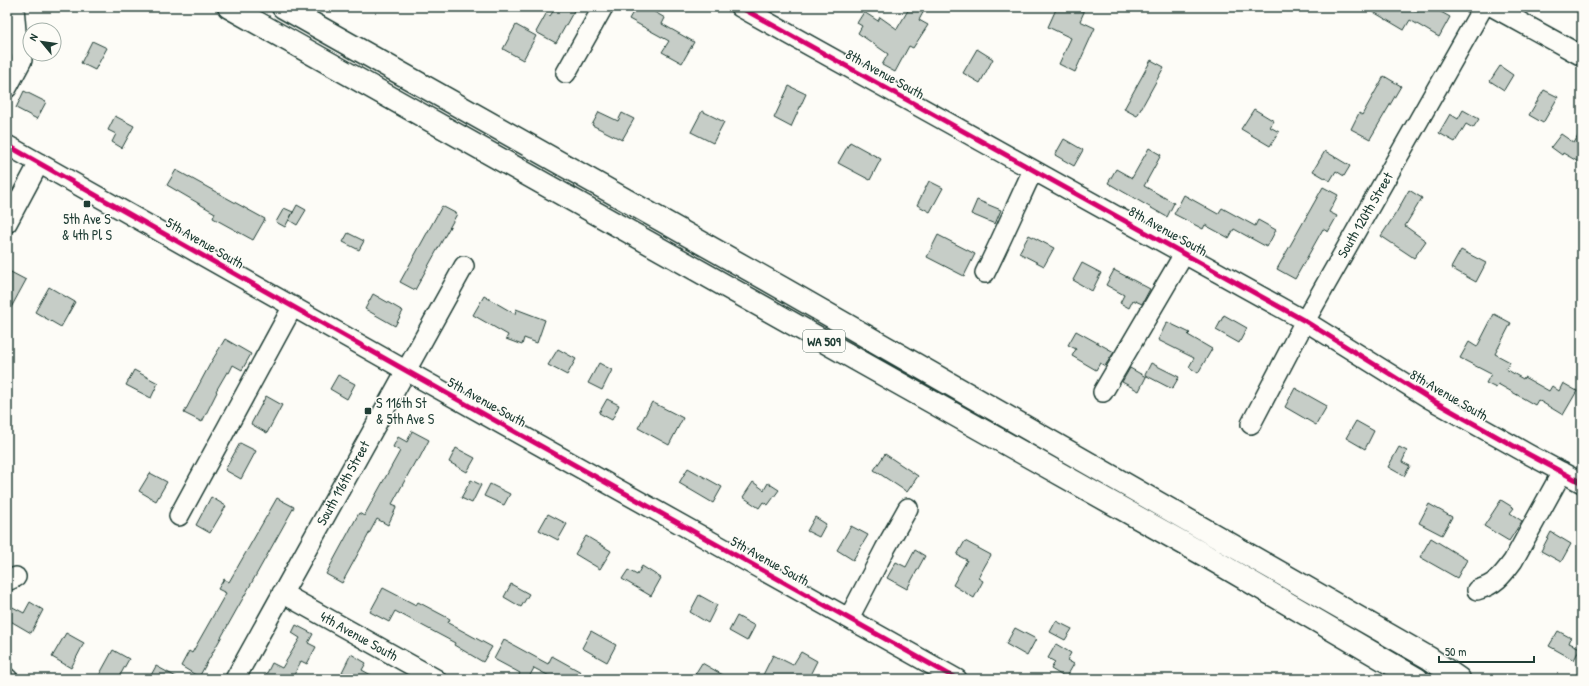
<svg xmlns="http://www.w3.org/2000/svg" width="1589" height="686" font-family="'Patrick Hand',sans-serif">
  <style>
    .building { fill: #c6cdc7; stroke: #1f3d34 }
    .lines { fill: none; stroke-linecap: round; stroke-linejoin: round }
    .minor-casing { stroke: #1f3d34; stroke-width: 22 }
    .highway-casing { stroke: #1f3d34; stroke-width: 25 }
    .minor { stroke: #fdfcf7; stroke-width: 19 }
    .highway { stroke: #fdfcf7; stroke-width: 22 }
    .cycleway-casing { stroke: #fdfcf7; stroke-width: 8 }
    .cycleway { stroke: #d6006c; stroke-width: 5 }
    .poi-dot { fill: #1f3d34; stroke: #fdfcf7; stroke-width: 1.5 }
    .labels { text-anchor: middle; stroke-width: 3; stroke-linejoin: round; paint-order: stroke }
    .shield { fill: #fdfcf7; stroke: #62766e; stroke-width: 1 }
    .shield-label { font-size: 13px; font-weight: bold; fill: #1f3d34 }
    .street-label { font-size: 14px; fill: #1f3d34; stroke: #fdfcf7 }
    .poi-label { font-size: 14px; fill: #1f3d34; stroke: #fdfcf7 }
  </style>
  <rect width="100%" height="100%" fill="#fdfcf7"/>
  <filter id="ink" filterUnits="userSpaceOnUse"><feTurbulence type="fractalNoise" baseFrequency=".025" numOctaves="2"/><feDisplacementMap in="SourceGraphic" scale="8" xChannelSelector="R" yChannelSelector="G"/><feConvolveMatrix kernelMatrix="1 2 1 2 8 2 1 2 1" color-interpolation-filters="sRGB"/></filter>
  <g filter="url(#ink)">
    <!-- building -->
    <path class="building" d="M 556,7 L 576,7 L 556,43 L 536,32 L 546,14 L 550,16 Z
      M 636,7 L 646,7 L 665,18 L 662,24 L 694,42 L 682,63 L 662,52 L 669,41 L 629,19 Z
      M 910,7 L 926,7 L 919,20 L 928,25 L 913,48 L 909,46 L 895,72 L 882,65 L 888,54 L 858,33 L 862,26 L 857,23 L 864,12 L 878,21 L 880,17 L 897,29 Z
      M 1057,7 L 1073,7 L 1084,12 L 1080,21 L 1095,28 L 1075,72 L 1059,64 L 1071,38 L 1048,27 Z
      M 1365,7 L 1410,7 L 1418,12 L 1421,7 L 1432,7 L 1450,17 L 1439,37 L 1410,20 L 1404,30 Z
      M 516,25 L 536,36 L 523,60 L 503,49 Z
      M 92,41 L 107,48 L 95,70 L 81,63 Z
      M 977,49 L 993,59 L 980,83 L 963,73 Z
      M 1151,60 L 1164,67 L 1137,116 L 1124,109 Z
      M 1500,66 L 1513,75 L 1504,90 L 1490,81 Z
      M 1384,76 L 1401,86 L 1370,139 L 1351,129 L 1359,113 L 1362,115 Z
      M 789,86 L 806,94 L 791,127 L 774,118 Z
      M 1544,90 L 1558,97 L 1543,123 L 1529,115 Z
      M 24,91 L 46,102 L 37,119 L 16,108 Z
      M 1254,109 L 1274,121 L 1270,127 L 1279,132 L 1270,146 L 1241,129 Z
      M 1463,110 L 1479,119 L 1473,128 L 1466,124 L 1455,142 L 1439,133 L 1450,114 L 1458,119 Z
      M 702,111 L 724,122 L 713,143 L 691,132 Z
      M 599,112 L 618,121 L 622,113 L 634,119 L 622,140 L 592,125 Z
      M 115,116 L 134,126 L 122,148 L 112,142 L 116,134 L 108,130 Z
      M 1582,129 L 1582,164 L 1563,153 L 1562,155 L 1551,147 L 1561,134 L 1574,143 Z
      M 1064,139 L 1083,150 L 1074,166 L 1055,155 Z
      M 850,142 L 881,159 L 870,180 L 838,163 Z
      M 1149,148 L 1161,155 L 1144,186 L 1174,203 L 1167,217 L 1108,183 L 1116,169 L 1132,178 Z
      M 1325,151 L 1350,166 L 1344,176 L 1336,171 L 1330,181 L 1313,171 Z
      M 176,170 L 265,219 L 253,240 L 213,218 L 215,213 L 167,185 Z
      M 929,181 L 943,188 L 930,212 L 917,205 Z
      M 1323,187 L 1338,195 L 1329,212 L 1337,216 L 1328,232 L 1323,229 L 1295,279 L 1277,269 Z
      M 1409,190 L 1422,198 L 1405,226 L 1426,241 L 1414,258 L 1381,236 L 1396,213 Z
      M 1184,195 L 1218,214 L 1222,208 L 1255,226 L 1258,220 L 1276,230 L 1267,247 L 1234,229 L 1229,238 L 1205,225 L 1203,229 L 1174,214 Z
      M 977,200 L 1001,210 L 995,224 L 971,214 Z
      M 297,205 L 306,210 L 297,225 L 289,220 Z
      M 442,206 L 457,214 L 415,290 L 400,282 Z
      M 284,208 L 293,212 L 285,227 L 276,222 Z
      M 348,233 L 364,241 L 359,250 L 343,242 Z
      M 938,235 L 975,254 L 964,276 L 927,257 Z
      M 1029,235 L 1054,248 L 1044,266 L 1019,253 Z
      M 1461,250 L 1486,263 L 1476,282 L 1451,268 Z
      M 1082,263 L 1101,273 L 1092,291 L 1073,280 Z
      M 7,270 L 26,280 L 7,315 Z
      M 1114,270 L 1150,289 L 1142,304 L 1133,300 L 1129,308 L 1120,303 L 1124,295 L 1106,285 Z
      M 49,287 L 75,302 L 61,327 L 35,312 Z
      M 373,294 L 403,311 L 395,326 L 365,309 Z
      M 484,296 L 515,314 L 516,309 L 545,320 L 537,343 L 524,338 L 522,345 L 506,339 L 508,335 L 473,315 Z
      M 1494,314 L 1511,323 L 1495,354 L 1510,362 L 1506,369 L 1523,379 L 1524,377 L 1549,391 L 1552,386 L 1559,391 L 1563,383 L 1577,391 L 1563,415 L 1538,400 L 1535,405 L 1498,384 L 1496,388 L 1486,383 L 1491,374 L 1460,358 L 1469,342 L 1477,347 Z
      M 1224,315 L 1247,328 L 1239,343 L 1216,330 Z
      M 1167,322 L 1190,333 L 1188,335 L 1212,349 L 1198,373 L 1189,367 L 1194,358 L 1158,340 Z
      M 1076,331 L 1114,352 L 1105,366 L 1100,363 L 1096,370 L 1072,356 L 1076,349 L 1068,345 Z
      M 225,339 L 251,354 L 242,370 L 233,365 L 229,373 L 227,372 L 216,391 L 217,392 L 202,422 L 184,413 L 210,364 Z
      M 558,349 L 576,359 L 567,375 L 548,365 Z
      M 599,363 L 612,370 L 602,390 L 588,383 Z
      M 1151,363 L 1179,377 L 1172,389 L 1145,375 Z
      M 1130,368 L 1146,377 L 1139,391 L 1122,382 Z
      M 134,370 L 158,383 L 151,398 L 126,385 Z
      M 338,375 L 355,384 L 347,399 L 330,389 Z
      M 1295,388 L 1327,406 L 1316,425 L 1285,407 Z
      M 266,396 L 282,405 L 267,433 L 251,424 Z
      M 607,399 L 619,405 L 612,420 L 599,413 Z
      M 652,402 L 683,418 L 669,445 L 638,428 Z
      M 1356,421 L 1374,431 L 1365,449 L 1346,438 Z
      M 412,431 L 429,440 L 418,461 L 416,460 L 392,504 L 397,506 L 388,525 L 377,519 L 342,583 L 326,574 L 359,513 L 364,516 L 400,451 L 393,447 L 398,437 L 407,442 Z
      M 240,443 L 256,451 L 241,479 L 225,470 Z
      M 1399,447 L 1407,451 L 1402,462 L 1410,466 L 1404,476 L 1388,467 Z
      M 456,448 L 475,458 L 467,472 L 449,462 Z
      M 885,454 L 918,476 L 907,492 L 874,470 Z
      M 688,468 L 722,487 L 713,503 L 679,483 Z
      M 150,473 L 167,482 L 156,501 L 139,491 Z
      M 471,480 L 481,485 L 472,503 L 461,498 Z
      M 753,482 L 764,490 L 768,483 L 779,490 L 768,505 L 763,502 L 759,508 L 743,497 Z
      M 490,484 L 510,494 L 504,505 L 484,496 Z
      M 211,497 L 226,506 L 210,533 L 196,525 Z
      M 277,498 L 294,507 L 199,677 L 181,666 L 189,651 L 192,653 L 226,593 L 218,589 L 224,579 L 229,582 Z
      M 1501,500 L 1514,508 L 1510,513 L 1522,521 L 1509,541 L 1484,526 Z
      M 1429,504 L 1452,517 L 1442,535 L 1419,523 Z
      M 548,514 L 567,524 L 558,540 L 539,530 Z
      M 815,517 L 826,524 L 819,537 L 807,531 Z
      M 851,526 L 868,535 L 853,560 L 837,550 Z
      M 1551,532 L 1571,544 L 1561,562 L 1541,551 Z
      M 586,536 L 611,551 L 600,569 L 575,554 Z
      M 1431,538 L 1467,560 L 1457,578 L 1420,557 Z
      M 965,541 L 991,555 L 978,578 L 983,581 L 974,598 L 953,585 L 967,560 L 957,555 Z
      M 915,550 L 925,556 L 907,589 L 887,578 L 896,562 L 906,567 Z
      M 642,566 L 661,578 L 651,596 L 622,579 L 628,570 L 637,575 Z
      M 511,584 L 529,594 L 521,607 L 504,597 Z
      M 383,588 L 416,605 L 418,602 L 450,619 L 448,623 L 492,647 L 483,662 L 454,645 L 455,643 L 395,611 L 389,622 L 370,612 Z
      M 699,595 L 717,605 L 708,623 L 690,612 Z
      M 30,602 L 43,610 L 31,633 L 7,619 L 7,604 L 24,613 Z
      M 737,616 L 755,626 L 747,641 L 729,631 Z
      M 1056,621 L 1072,629 L 1065,640 L 1050,632 Z
      M 296,625 L 313,634 L 308,643 L 316,647 L 307,664 L 301,661 L 294,675 L 302,679 L 264,679 L 272,663 L 282,668 L 300,638 L 292,633 Z
      M 1015,628 L 1036,639 L 1027,656 L 1006,644 Z
      M 591,631 L 616,645 L 607,662 L 582,648 Z
      M 1558,631 L 1571,638 L 1569,643 L 1580,648 L 1574,660 L 1549,646 Z
      M 66,633 L 84,643 L 71,668 L 52,657 Z
      M 504,640 L 548,664 L 552,656 L 581,672 L 577,679 L 555,679 L 534,668 L 528,679 L 517,679 L 520,673 L 494,659 Z
      M 1056,644 L 1071,653 L 1067,660 L 1074,664 L 1066,678 L 1051,669 L 1055,662 L 1048,658 Z
      M 113,650 L 129,659 L 118,679 L 97,679 Z
      M 801,652 L 817,661 L 808,679 L 761,679 L 773,655 L 793,665 Z
      M 351,654 L 366,663 L 362,670 L 378,679 L 355,679 L 342,672 Z
      M 702,663 L 730,679 L 692,679 Z
      M 156,666 L 180,679 L 149,679 Z"/>
    <g class="lines">
      <!-- minor casing -->
      <g class="minor-casing">
        <path id="minor" d="M 740,7 L 1305,321 L 1430,399 L 1528,454 L 1582,483
          M 1493,7 L 1582,56
          M 566,73 L 603,7
          M 7,88 L 22,60 L 16,31 L 14,7
          M 7,145 L 405,370 L 957,679
          M 7,223 L 39,163
          M 985,273 C 1002,239 1017,204 1033,170
          M 1103,392 L 1184,254
          M 1251,424 L 1305,321 L 1483,7
          M 179,516 L 293,306
          M 7,581 L 16,577
          M 1477,590 C 1495,585 1502,576 1513,561 L 1562,472
          M 282,593 L 436,679
          M 849,618 L 885,549 L 908,508
          M 7,678 L 8,679
          M 235,679 L 464,266"/>
      </g>
      <!-- highway casing -->
      <g class="highway-casing">
        <path id="highway" d="M 229,7 L 1201,553 L 1417,679
          M 283,7 C 666,222 1049,438 1429,658 L 1459,679"/>
      </g>
      <!-- minor -->
      <use href="#minor" class="minor"/>
      <!-- highway -->
      <use href="#highway" class="highway"/>
      <!-- cycleway casing -->
      <g class="cycleway-casing">
        <path id="cycleway" d="M 740,7 L 1305,321 L 1430,399 L 1528,454 L 1582,483
          M 7,145 L 405,370 L 957,679"/>
      </g>
      <!-- cycleway -->
      <use href="#cycleway" class="cycleway"/>
    </g>
  </g>
  <!-- markers -->
  <g class="poi-dot">
    <rect x="83" y="200" width="8" height="8" rx="2"/>
    <rect x="364" y="407" width="8" height="8" rx="2"/>
  </g>
  <g class="labels">
    <!-- shield labels -->
    <rect class="shield" x="803" y="330" width="42" height="22" rx="3"/>
    <g class="shield-label">
      <text x="824" y="346">WA 509</text>
    </g>
    <!-- street labels -->
    <g class="street-label">
      <text transform="translate(885 74) rotate(29)" y="5">8th Avenue South</text>
      <text transform="translate(1365 215) rotate(-60)" y="5">South 120th Street</text>
      <text transform="translate(1168 231) rotate(29)" y="5">8th Avenue South</text>
      <text transform="translate(205 243) rotate(30)" y="5">5th Avenue South</text>
      <text transform="translate(1449 395) rotate(30)" y="5">8th Avenue South</text>
      <text transform="translate(487 402) rotate(29)" y="5">5th Avenue South</text>
      <text transform="translate(343 483) rotate(-61)" y="5">South 116th Street</text>
      <text transform="translate(770 561) rotate(29)" y="5">5th Avenue South</text>
      <text transform="translate(359 636) rotate(29)" y="5">4th Avenue South</text>
    </g>
    <!-- poi labels -->
    <g class="poi-label">
      <text x="87" y="224">5th Ave S<tspan x="87" dy="16">&amp; 4th Pl S</tspan></text>
      <text x="376" y="408" text-anchor="start">S 116th St<tspan x="376" dy="16">&amp; 5th Ave S</tspan></text>
    </g>
  </g>
  <!-- margin -->
  <rect width="1589" height="686" fill="none" stroke="#fdfcf7" stroke-width="24"/>
  <rect x="12" y="12" width="1565" height="662" fill="none" stroke="#1f3d34" stroke-width="1.5" filter="url(#ink)"/>
  <!-- north arrow -->
  <g transform="translate(42 42) rotate(299)"><circle r="19" fill="#fdfcf7" stroke="#a4b0a9"/>
  <path d="M0-3L7 15L0 10L-7 15Z" fill="#1f3d34"/>
  <text y="-6" font-size="11" font-weight="bold" text-anchor="middle" fill="#1f3d34">N</text>
  </g>
  <!-- scale -->
  <path d="M1439 656v6h95v-6" fill="none" stroke="#1f3d34" stroke-width="2"/>
  <text x="1445" y="656" font-size="12" fill="#1f3d34" stroke="#fdfcf7" stroke-width="3" paint-order="stroke">50 m</text>
</svg>
